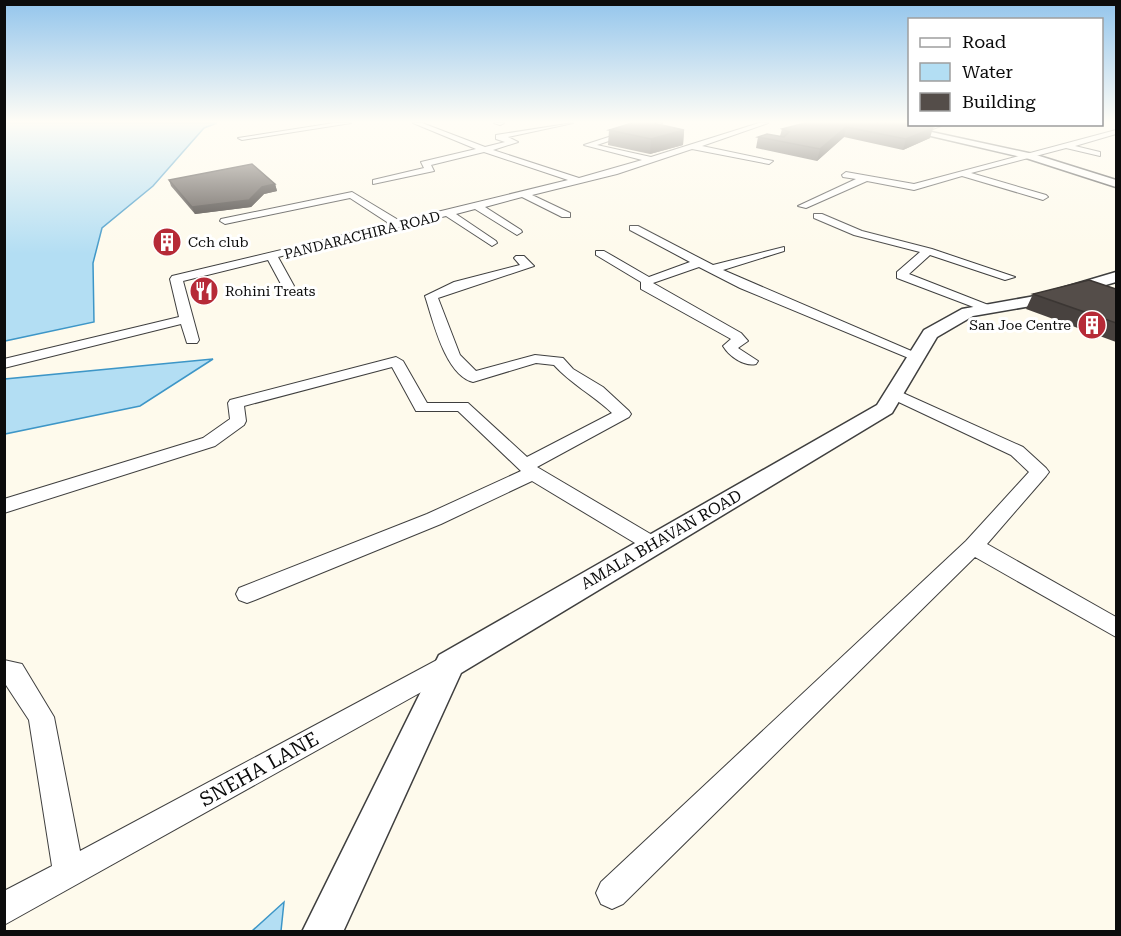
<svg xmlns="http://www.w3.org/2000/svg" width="1121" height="936" font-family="'Roboto Serif',serif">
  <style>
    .water { fill: #b3def3; stroke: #3d96c7; stroke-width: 1.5 }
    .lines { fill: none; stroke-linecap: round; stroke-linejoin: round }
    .minor-casing { stroke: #3f3f3f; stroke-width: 2 }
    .tertiary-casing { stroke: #3f3f3f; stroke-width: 3 }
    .minor { fill: #fff; fill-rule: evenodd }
    .tertiary { fill: #fff; fill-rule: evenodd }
    .wall { fill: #48423f }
    .shaded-wall { fill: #3b3633 }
    .building { fill: #544d49; stroke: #3b3633; stroke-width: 1.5 }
    .labels { text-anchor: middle; stroke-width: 6; stroke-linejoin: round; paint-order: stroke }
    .far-street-label { font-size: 14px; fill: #0c0c0c; stroke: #fff }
    .far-poi-label { font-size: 14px; fill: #0c0c0c; stroke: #fff; text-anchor: start }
    .street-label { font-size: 16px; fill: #0c0c0c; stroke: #fff }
    .near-street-label { font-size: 20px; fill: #0c0c0c; stroke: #fff }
  </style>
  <rect width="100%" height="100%" fill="#fefaec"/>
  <!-- water -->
  <path class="water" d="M 4,123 L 217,123 L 204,128 L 153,186 L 102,228 L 93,263 L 94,322 L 5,341 Z
    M 213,359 L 140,406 L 5,434 L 5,379 Z
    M 284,902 L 281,931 L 252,931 Z"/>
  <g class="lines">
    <!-- minor casing -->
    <g class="minor-casing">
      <path id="minor" d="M 334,123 L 351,123 L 242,140 L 238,138 Z
        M 413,123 L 422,123 L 485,147 L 505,142 L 496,139 L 496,135 L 573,123 L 508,137 L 518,142 L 493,150 L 579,178 L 642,160 L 584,145 L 652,123 L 662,123 L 597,145 L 651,157 L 759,123 L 768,123 L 702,146 L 773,161 L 769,164 L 692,149 L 617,174 L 532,195 L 570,213 L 570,217 L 562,217 L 522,197 L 485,207 L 521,230 L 522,232 L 517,235 L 475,209 L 456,214 L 496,241 L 497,243 L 492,246 L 446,216 L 278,257 L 294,286 L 288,290 L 282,286 L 268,260 L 183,281 L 199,340 L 197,343 L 187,343 L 181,324 L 4,368 L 4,359 L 179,317 L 170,279 L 172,276 L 390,224 L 350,198 L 225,224 L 220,221 L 221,219 L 352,192 L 400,221 L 568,180 L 484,152 L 431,165 L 434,171 L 373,184 L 373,180 L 424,168 L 421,162 L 476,149 Z
        M 494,123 L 504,123 L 500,125 Z
        M 934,124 L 946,124 L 922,133 L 918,131 Z
        M 1116,130 L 1116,134 L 1075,146 L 1100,152 L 1100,156 L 1066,148 L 971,173 L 1046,195 L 1048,197 L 1043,200 L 962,176 L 914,190 L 867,181 L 806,208 L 798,206 L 856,179 L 843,177 L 842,175 L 846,172 L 914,184 Z
        M 814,214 L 822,214 L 862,231 L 932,249 L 1015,277 L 1005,280 L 930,255 L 909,274 L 996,308 L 994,311 L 984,311 L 897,278 L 897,272 L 920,252 L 854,235 L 814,218 Z
        M 630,226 L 638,226 L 713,265 L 784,247 L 784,251 L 723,270 L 923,356 L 916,360 L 911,359 L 740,288 L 699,267 L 653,283 L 741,333 L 748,341 L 738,348 L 758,361 L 756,364 C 744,367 729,356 723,346 L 731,339 L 641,289 L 641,282 L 596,255 L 596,251 L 604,251 L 649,277 L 690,262 L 630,230 Z
        M 516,256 L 524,256 L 534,266 L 438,298 L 460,355 L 476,371 L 535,355 L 563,358 L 573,369 L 603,387 L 629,411 L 631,414 L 629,417 L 537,467 L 659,539 L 662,544 L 659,549 L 652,552 L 645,549 L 532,481 L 441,524 L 255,600 L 247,603 L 239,600 L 236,594 L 239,588 L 427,514 L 521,471 L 458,411 L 416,411 L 392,367 L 244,406 L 246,421 L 244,425 L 215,446 L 4,513 L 4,499 L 203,438 L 230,419 L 228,403 L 230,400 L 396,357 L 403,361 L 427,403 L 468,403 L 527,457 L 612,413 C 594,396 570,383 554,365 L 536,363 L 473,382 C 445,375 433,320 425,296 L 454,282 L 520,265 L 514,258 Z
        M 894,389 L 1023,447 L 1046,468 L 1049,472 L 1046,476 L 987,544 L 1116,617 L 1116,637 L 975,557 L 623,904 L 612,909 L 601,904 L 596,893 L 601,882 L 966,541 L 1029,472 L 1011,455 L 888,397 L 886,394 L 888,391 Z
        M 450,653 L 459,657 L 462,664 L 459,671 L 4,925 L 4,891 L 52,866 L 29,720 L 4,682 L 4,660 L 22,664 L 54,717 L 80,851 Z"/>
    </g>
    <!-- tertiary casing -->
    <g class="tertiary-casing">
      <path id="tertiary" d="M 875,123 L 890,123 L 1033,154 L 1116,180 L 1116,187 L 1026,158 Z
        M 1116,272 L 1116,282 L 1037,305 L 973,316 L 937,337 L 892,413 L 461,673 L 343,932 L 302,932 L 439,655 L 877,405 L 924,330 L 962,309 L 1035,296 Z"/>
    </g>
    <!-- minor -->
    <use href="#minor" class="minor"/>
    <!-- tertiary -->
    <use href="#tertiary" class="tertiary"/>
  </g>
  <!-- wall -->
  <path class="wall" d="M 909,123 L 930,138 L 903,150 L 844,137 L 817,161 L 756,148 L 758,137 L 780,136 L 782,129 Z
    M 609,130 L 684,130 L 683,145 L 650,154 L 608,145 Z
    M 169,180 L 275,184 L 277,191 L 264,194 L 251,207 L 195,214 L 171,186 Z
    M 1116,289 L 1116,342 L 1026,309 L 1033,294 Z"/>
  <!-- shaded-wall -->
  <path class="shaded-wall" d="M 846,127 L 844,137 L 817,161 L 820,149 Z
    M 933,128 L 930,138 L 903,150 L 906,139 Z
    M 684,130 L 683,145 L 650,154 L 651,139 Z
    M 275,184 L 277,191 L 264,194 L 251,207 L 195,214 L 192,207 L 262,187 Z"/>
  <!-- building -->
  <path class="building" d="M 632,123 L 653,123 L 684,130 L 651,139 L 609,130 Z
    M 805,123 L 909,123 L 909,124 L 918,124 L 933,128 L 906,139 L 846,127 L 820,149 L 758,137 L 767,134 L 784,137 L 789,132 L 782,129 Z
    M 252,164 L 275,184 L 262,187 L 249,200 L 192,207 L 169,180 Z
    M 1089,280 L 1116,289 L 1116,323 L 1033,294 Z"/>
  <!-- sky -->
  <linearGradient id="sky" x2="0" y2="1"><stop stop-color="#93c5ec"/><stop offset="0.48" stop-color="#fffdf6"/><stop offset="1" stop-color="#fffdf6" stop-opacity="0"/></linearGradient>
  <rect width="1121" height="254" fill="url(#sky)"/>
  <!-- icons -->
  <defs>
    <g id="building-disc" transform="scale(1.5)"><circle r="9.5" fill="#b62a37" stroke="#fff"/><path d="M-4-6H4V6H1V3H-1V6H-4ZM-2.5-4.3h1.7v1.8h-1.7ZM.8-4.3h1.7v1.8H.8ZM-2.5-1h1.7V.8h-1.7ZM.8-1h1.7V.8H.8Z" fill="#fff"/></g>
    <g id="restaurant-disc" transform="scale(1.5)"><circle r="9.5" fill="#b62a37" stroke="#fff"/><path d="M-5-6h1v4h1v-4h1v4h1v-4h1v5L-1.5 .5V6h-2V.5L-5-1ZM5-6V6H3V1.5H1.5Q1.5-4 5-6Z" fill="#fff"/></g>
  </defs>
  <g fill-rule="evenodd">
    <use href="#building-disc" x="167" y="242"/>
    <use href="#restaurant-disc" x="204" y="291"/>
    <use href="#building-disc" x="1092" y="325"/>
  </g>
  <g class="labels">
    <!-- far-street labels -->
    <g class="far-street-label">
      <text transform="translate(362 235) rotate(-14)" y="5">PANDARACHIRA ROAD</text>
    </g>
    <!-- far-poi labels -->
    <g class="far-poi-label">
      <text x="188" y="247">Cch club</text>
      <text x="225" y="296">Rohini Treats</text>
      <text x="1071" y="330" text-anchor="end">San Joe Centre</text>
    </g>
    <!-- street labels -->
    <g class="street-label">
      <text transform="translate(661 539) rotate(-30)" y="6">AMALA BHAVAN ROAD</text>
    </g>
    <!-- near-street labels -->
    <g class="near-street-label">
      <text transform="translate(259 769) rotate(-29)" y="7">SNEHA LANE</text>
    </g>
  </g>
  <!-- border -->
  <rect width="1121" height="936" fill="none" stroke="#0c0c0c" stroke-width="12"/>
  <!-- legend -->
  <rect x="908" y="18" width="195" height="108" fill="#ffffff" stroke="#9e9e9e" stroke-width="1.5"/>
  <rect x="920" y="38" width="30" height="9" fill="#ffffff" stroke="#9e9e9e" stroke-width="1.5"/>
  <text x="962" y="48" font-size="18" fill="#0c0c0c">Road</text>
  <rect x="920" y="63" width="30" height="18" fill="#b3def3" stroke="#9e9e9e" stroke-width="1.5"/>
  <text x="962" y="78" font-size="18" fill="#0c0c0c">Water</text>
  <rect x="920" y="93" width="30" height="18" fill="#544d49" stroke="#9e9e9e" stroke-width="1.5"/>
  <text x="962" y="108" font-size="18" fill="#0c0c0c">Building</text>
</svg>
